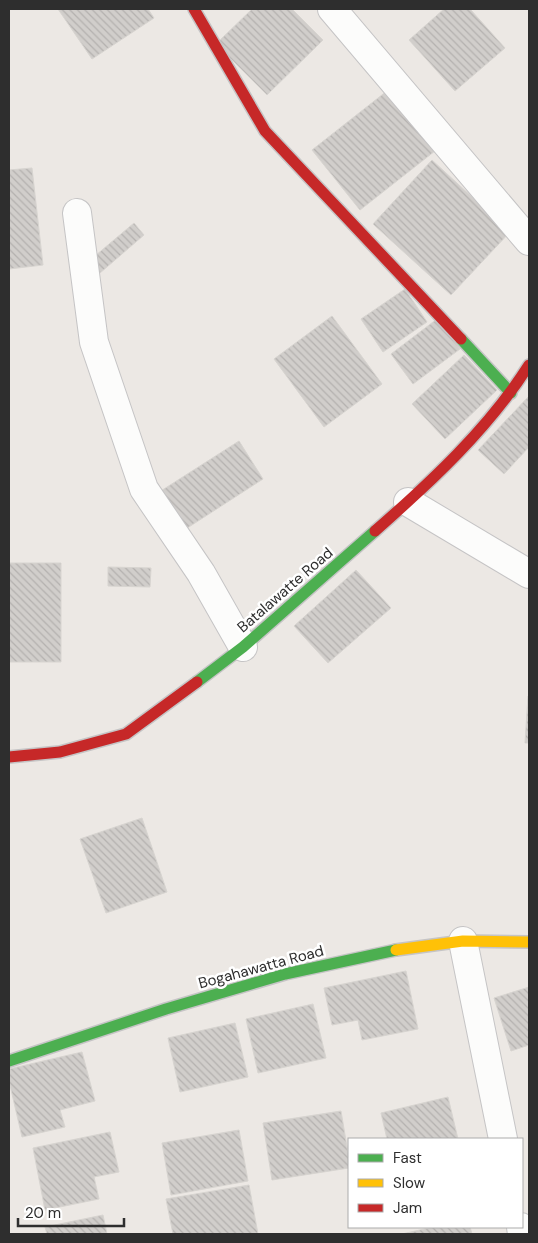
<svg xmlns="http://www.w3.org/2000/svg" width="538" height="1243" font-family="'DM Sans',sans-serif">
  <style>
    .building { fill: url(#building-back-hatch); stroke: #d7d4d0 }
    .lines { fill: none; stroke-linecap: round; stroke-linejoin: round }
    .street-casing { stroke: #c5c4c5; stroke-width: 30 }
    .fast-casing { stroke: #c5c4c5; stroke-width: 14 }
    .slow-casing { stroke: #c5c4c5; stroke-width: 14 }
    .jam-casing { stroke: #c5c4c5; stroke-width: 14 }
    .street { stroke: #fcfcfb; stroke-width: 28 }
    .fast { stroke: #4caf50; stroke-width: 11 }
    .slow { stroke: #ffc107; stroke-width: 11 }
    .jam { stroke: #c62828; stroke-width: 11 }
    .labels { text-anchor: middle; stroke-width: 5; stroke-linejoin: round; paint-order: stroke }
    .street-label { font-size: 15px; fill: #2e2e2e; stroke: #fff }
  </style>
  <defs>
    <pattern id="building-back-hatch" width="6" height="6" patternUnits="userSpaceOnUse" patternTransform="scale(1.25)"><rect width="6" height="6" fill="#d1cecb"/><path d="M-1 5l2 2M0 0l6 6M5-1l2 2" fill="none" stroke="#b4b1af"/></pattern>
  </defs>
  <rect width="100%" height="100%" fill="#ece8e4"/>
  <!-- building -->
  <path class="building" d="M 58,9 L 148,9 L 154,18 L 92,59 Z
    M 252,9 L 292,9 L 323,40 L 267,95 L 216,44 Z
    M 444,9 L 470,9 L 505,48 L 455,91 L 409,40 Z
    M 392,87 L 440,147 L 360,210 L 312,150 Z
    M 432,160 L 510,232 L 451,295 L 373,224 Z
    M 32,168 L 43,265 L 9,269 L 9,170 Z
    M 134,223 L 144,235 L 100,273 L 89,261 Z
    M 405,289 L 427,322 L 383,352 L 361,319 Z
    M 332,316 L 382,384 L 324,427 L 274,359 Z
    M 437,319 L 460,349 L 413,384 L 391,354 Z
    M 464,355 L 497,390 L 445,439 L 412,404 Z
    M 529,396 L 529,447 L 504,474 L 478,450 Z
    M 239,441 L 263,479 L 178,534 L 153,496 Z
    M 9,563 L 61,563 L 61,662 L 9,662 Z
    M 108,567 L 151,568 L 150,587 L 108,586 Z
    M 356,570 L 391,608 L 328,663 L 294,626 Z
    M 528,696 L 529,696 L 529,743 L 525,743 Z
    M 142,818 L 167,892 L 106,913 L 80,839 Z
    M 406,971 L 418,1029 L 362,1040 L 358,1020 L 332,1025 L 324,988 Z
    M 529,987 L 529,1045 L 511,1051 L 494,998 Z
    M 313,1004 L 326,1058 L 258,1073 L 246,1019 Z
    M 235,1023 L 248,1077 L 180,1092 L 168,1038 Z
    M 82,1052 L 95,1101 L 60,1110 L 65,1127 L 22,1137 L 9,1081 L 9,1069 Z
    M 448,1097 L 458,1139 L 387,1139 L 381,1113 Z
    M 341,1111 L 349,1159 L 349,1168 L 272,1180 L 263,1123 Z
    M 239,1130 L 248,1181 L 171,1195 L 162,1143 Z
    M 110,1132 L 119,1172 L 94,1177 L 99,1199 L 45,1210 L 33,1148 Z
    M 249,1185 L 258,1234 L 173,1234 L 166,1199 Z
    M 103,1215 L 107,1234 L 47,1234 L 45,1227 Z
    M 433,1227 L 470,1227 L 472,1234 L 402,1234 Z"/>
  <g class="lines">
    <!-- street casing -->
    <g class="street-casing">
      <path id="street" d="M 332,9 L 529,241
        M 77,213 L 94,342 L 144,489 L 201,573 L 243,647
        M 408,502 L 529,574
        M 463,941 L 503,1139
        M 521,1227 L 522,1234"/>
    </g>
    <!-- fast casing -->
    <g class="fast-casing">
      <path id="fast" d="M 461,339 L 511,393
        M 197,682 L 243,647 L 375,531
        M 9,1061 L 166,1009 L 285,974 L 396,950"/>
    </g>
    <!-- slow casing -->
    <g class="slow-casing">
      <path id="slow" d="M 396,950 L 463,941 L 529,942"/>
    </g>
    <!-- jam casing -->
    <g class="jam-casing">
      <path id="jam" d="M 194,9 L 265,131 L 461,339
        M 375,531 C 432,481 488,429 529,365
        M 9,757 L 60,752 L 126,734 L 197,682"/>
    </g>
    <!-- street -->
    <use href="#street" class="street"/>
    <!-- fast -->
    <use href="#fast" class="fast"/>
    <!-- slow -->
    <use href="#slow" class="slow"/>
    <!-- jam -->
    <use href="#jam" class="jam"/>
  </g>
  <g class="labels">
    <!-- street labels -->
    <g class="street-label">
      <text transform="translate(285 590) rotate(-41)" y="5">Batalawatte Road</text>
      <text transform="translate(261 967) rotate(-15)" y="5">Bogahawatta Road</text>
    </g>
  </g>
  <!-- border -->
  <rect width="538" height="1243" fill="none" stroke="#2e2e2e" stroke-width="20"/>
  <!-- legend -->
  <rect x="348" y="1138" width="175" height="90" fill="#ffffff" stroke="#ababab"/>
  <rect x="358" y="1154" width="25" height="8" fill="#4caf50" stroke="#ababab"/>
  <text x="393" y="1163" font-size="15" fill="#2e2e2e">Fast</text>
  <rect x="358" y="1179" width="25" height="8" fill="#ffc107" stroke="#ababab"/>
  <text x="393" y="1188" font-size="15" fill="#2e2e2e">Slow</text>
  <rect x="358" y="1204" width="25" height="8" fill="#c62828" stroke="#ababab"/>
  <text x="393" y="1213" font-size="15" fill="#2e2e2e">Jam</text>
  <!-- scale -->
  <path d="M18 1218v8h106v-8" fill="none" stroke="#2e2e2e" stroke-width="2.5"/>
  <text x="25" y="1218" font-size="15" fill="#2e2e2e" stroke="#ffffff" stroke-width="4" paint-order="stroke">20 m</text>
</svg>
